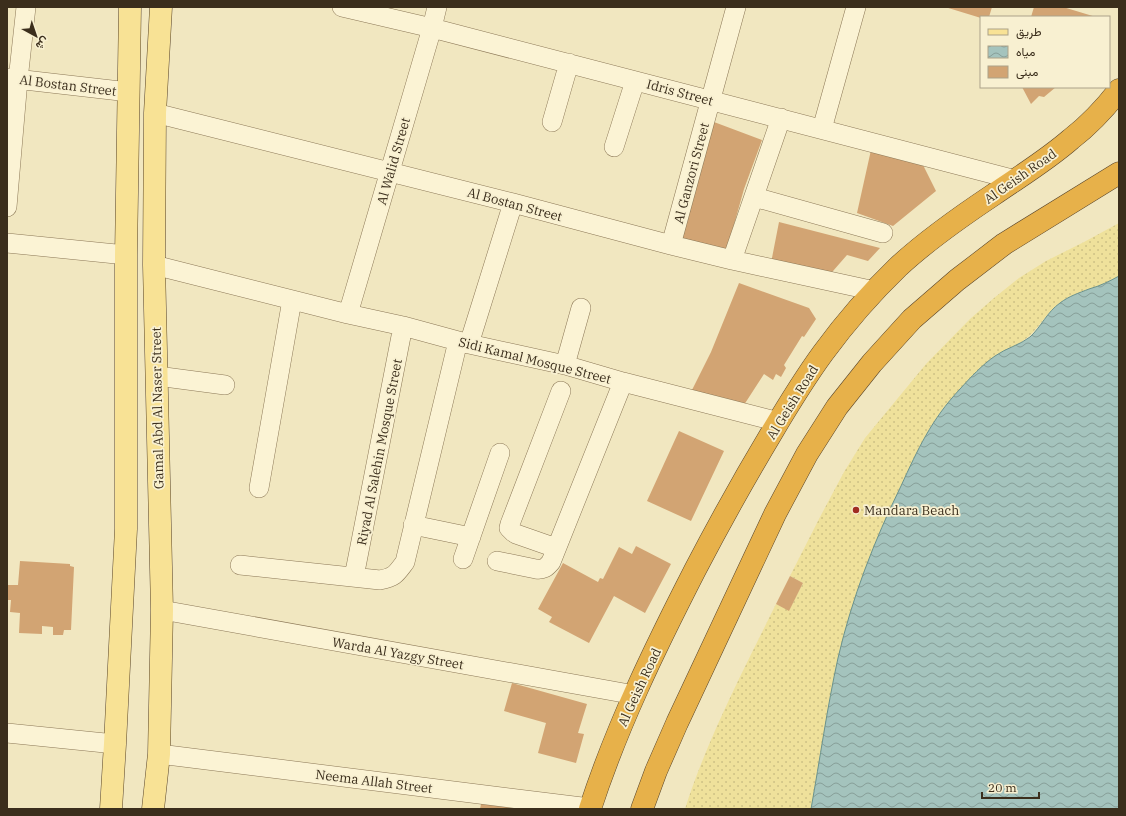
<svg xmlns="http://www.w3.org/2000/svg" width="1126" height="816" font-family="'IBM Plex Serif',Vazirmatn,serif">
  <style>
    .sand { fill: url(#sand-dots) }
    .water { fill: url(#water-waves); stroke: #6a928c }
    .building { fill: #d2a473 }
    .lines { fill: none; stroke-linecap: round; stroke-linejoin: round }
    .street-casing { stroke: #8c7857; stroke-width: 20 }
    .primary-casing { stroke: #59452b; stroke-width: 23 }
    .highway-casing { stroke: #59452b; stroke-width: 23 }
    .street { stroke: #fbf3d4; stroke-width: 19 }
    .primary { stroke: #f8e295; stroke-width: 22 }
    .highway { stroke: #e7b14a; stroke-width: 22 }
    .poi-dot { fill: #a02d22; stroke: #f8f0d1; stroke-width: 1.5 }
    .labels { text-anchor: middle; stroke-width: 3.5; stroke-linejoin: round; paint-order: stroke }
    .street-label { font-size: 13px; fill: #3b2e1c; stroke: #f8f0d1 }
    .poi-label { font-size: 13px; fill: #3b2e1c; stroke: #f8f0d1; text-anchor: start }
  </style>
  <defs>
    <pattern id="sand-dots" width="8" height="8" patternUnits="userSpaceOnUse"><rect width="8" height="8" fill="#efe19b"/><path d="M2 2h.1M6 6h.1" fill="none" stroke="#cec185" stroke-width="1.8" stroke-linecap="round"/></pattern>
    <pattern id="water-waves" width="16" height="10" patternUnits="userSpaceOnUse"><rect width="16" height="10" fill="#a4c3bd"/><path d="M0 5q4-4 8 0t8 0" fill="none" stroke="#879f99"/></pattern>
  </defs>
  <rect width="100%" height="100%" fill="#f1e7c0"/>
  <!-- sand -->
  <path class="sand" d="M 1119,223 L 1119,276 C 1110,281 1101,285 1091,289 C 1080,293 1069,295 1060,303 C 1042,316 1038,333 1018,344 L 944,407 L 931,426 L 920,446 L 893,503 L 838,658 L 811,809 L 685,809 C 708,737 743,671 776,604 L 789,610 L 803,583 L 790,576 L 820,517 L 844,472 L 865,438 L 926,364 L 970,319 L 994,298 L 1019,278 L 1046,261 L 1084,242 Z"/>
  <!-- water -->
  <path class="water" d="M 1119,276 L 1119,809 L 811,809 C 820,759 827,708 838,658 C 852,598 874,541 901,486 C 918,449 931,420 960,389 C 971,377 982,365 995,356 C 1006,348 1020,345 1030,337 C 1041,327 1047,312 1060,303 C 1069,296 1079,293 1089,289 C 1100,286 1110,281 1119,276 Z"/>
  <!-- building -->
  <path class="building" d="M 945,7 L 992,7 L 989,17 L 981,17 L 981,18 Z
    M 1034,7 L 1063,7 L 1096,17 L 1031,17 Z
    M 1022,87 L 1056,87 L 1044,97 L 1039,96 L 1031,104 Z
    M 714,122 L 762,140 L 744,189 L 726,253 L 677,239 Z
    M 871,150 L 923,165 L 936,191 L 893,226 L 857,213 Z
    M 779,222 L 880,248 L 868,261 L 847,255 L 826,279 L 771,263 Z
    M 739,283 L 809,308 L 816,319 L 804,337 L 802,336 L 784,365 L 786,368 L 781,377 L 776,374 L 773,380 L 764,374 L 742,408 L 690,394 L 711,352 Z
    M 679,431 L 724,451 L 691,521 L 647,501 Z
    M 636,546 L 671,564 L 645,613 L 614,596 L 589,643 L 549,622 L 552,617 L 538,609 L 563,563 L 598,582 L 600,578 L 603,579 L 619,547 L 632,554 Z
    M 20,561 L 70,564 L 70,566 L 74,567 L 71,630 L 64,630 L 63,635 L 53,635 L 53,627 L 42,626 L 42,634 L 19,633 L 20,613 L 10,612 L 11,600 L 7,600 L 7,585 L 18,585 Z
    M 790,576 L 803,583 L 789,611 L 776,604 Z
    M 512,683 L 587,704 L 578,733 L 584,734 L 576,763 L 538,753 L 546,723 L 504,711 Z
    M 482,799 L 533,809 L 480,809 Z"/>
  <g class="lines">
    <!-- street casing -->
    <g class="street-casing">
      <path id="street" d="M 342,7 L 432,28 L 1016,180
        M 7,78 L 129,92
        M 155,113 L 513,203 L 671,245 L 732,260 L 875,291
        M 552,122 L 569,63
        M 822,129 L 856,7
        M 614,147 L 635,81
        M 754,197 L 883,233
        M 7,207 L 18,80 L 26,7
        M 7,243 L 126,255
        M 671,245 L 736,7
        M 732,260 L 781,118
        M 154,265 L 348,314 L 403,326 L 469,344 L 565,365 L 623,382 L 779,422
        M 348,314 L 432,28 L 437,7
        M 469,344 L 513,203
        M 565,365 L 581,308
        M 157,376 L 225,385
        M 259,488 L 292,300
        M 413,525 L 471,537
        M 556,548 L 516,534 L 513,532 L 509,528 L 510,524 L 561,391
        M 463,559 L 500,453
        M 497,561 L 536,569 C 543,570 546,568 551,562 L 623,382
        M 240,565 L 380,580 C 395,577 396,574 405,562 L 458,341
        M 354,577 L 403,326
        M 162,610 L 635,695
        M 7,733 L 115,744
        M 159,754 L 590,808"/>
    </g>
    <!-- primary casing -->
    <g class="primary-casing">
      <path id="primary" d="M 111,809 L 115,744 L 126,529 L 126,255 L 130,7
        M 153,809 L 159,754 L 162,610 L 154,265 L 155,113 L 161,7"/>
    </g>
    <!-- highway casing -->
    <g class="highway-casing">
      <path id="highway" d="M 590,809 C 617,726 655,648 695,570 C 719,524 744,479 771,434 C 787,407 804,379 823,353 C 845,323 871,293 898,267 C 927,240 960,217 993,195 C 1019,177 1047,160 1071,139 C 1089,125 1105,108 1119,90
        M 642,809 L 656,771 L 677,723 L 775,514 L 807,454 L 837,407 L 872,363 L 912,319 L 957,280 L 1004,244 L 1119,173"/>
    </g>
    <!-- street -->
    <use href="#street" class="street"/>
    <!-- primary -->
    <use href="#primary" class="primary"/>
    <!-- highway -->
    <use href="#highway" class="highway"/>
  </g>
  <!-- markers -->
  <circle class="poi-dot" cx="856" cy="510" r="4"/>
  <g class="labels">
    <!-- street labels -->
    <g class="street-label">
      <text transform="translate(68 85) rotate(7)" y="5">Al Bostan Street</text>
      <text transform="translate(680 92) rotate(15)" y="5">Idris Street</text>
      <text transform="translate(393 161) rotate(-74)" y="5">Al Walid Street</text>
      <text transform="translate(691 173) rotate(-75)" y="5">Al Ganzori Street</text>
      <text transform="translate(1020 176) rotate(-35)" y="5">Al Geish Road</text>
      <text transform="translate(515 204) rotate(15)" y="5">Al Bostan Street</text>
      <text transform="translate(535 360) rotate(14)" y="5">Sidi Kamal Mosque Street</text>
      <text transform="translate(792 402) rotate(-58)" y="5">Al Geish Road</text>
      <text transform="translate(157 408) rotate(-91)" y="5">Gamal Abd Al Naser Street</text>
      <text transform="translate(379 452) rotate(-79)" y="5">Riyad Al Salehin Mosque Street</text>
      <text transform="translate(398 653) rotate(10)" y="5">Warda Al Yazgy Street</text>
      <text transform="translate(639 687) rotate(-65)" y="5">Al Geish Road</text>
      <text transform="translate(374 781) rotate(7)" y="5">Neema Allah Street</text>
    </g>
    <!-- poi labels -->
    <g class="poi-label">
      <text x="864" y="515">Mandara Beach</text>
    </g>
  </g>
  <!-- border -->
  <rect width="1126" height="816" fill="none" stroke="#3b2e1c" stroke-width="16"/>
  <!-- legend -->
  <rect x="980" y="16" width="130" height="72" fill="#f8f0d1" stroke="#aca289"/>
  <rect x="988" y="29" width="20" height="6" fill="#f8e295" stroke="#aca289"/>
  <text x="1016" y="36" font-size="12" fill="#3b2e1c">طريق</text>
  <rect x="988" y="46" width="20" height="12" fill="url(#water-waves)" stroke="#aca289"/>
  <text x="1016" y="56" font-size="12" fill="#3b2e1c">مياه</text>
  <rect x="988" y="66" width="20" height="12" fill="#d2a473" stroke="#aca289"/>
  <text x="1016" y="76" font-size="12" fill="#3b2e1c">مبنى</text>
  <!-- north arrow -->
  <g transform="translate(36 36) rotate(140)" stroke="#f8f0d1" stroke-width="3" paint-order="stroke">
  <path d="M0-3L7 15L0 10L-7 15Z" fill="#3b2e1c"/>
  <text y="-6" font-size="11" font-weight="bold" text-anchor="middle" fill="#3b2e1c">ش</text>
  </g>
  <!-- scale -->
  <path d="M982 792v6h57v-6" fill="none" stroke="#3b2e1c" stroke-width="2"/>
  <text x="988" y="792" font-size="12" fill="#3b2e1c" stroke="#f8f0d1" stroke-width="3" paint-order="stroke">20 m</text>
</svg>
